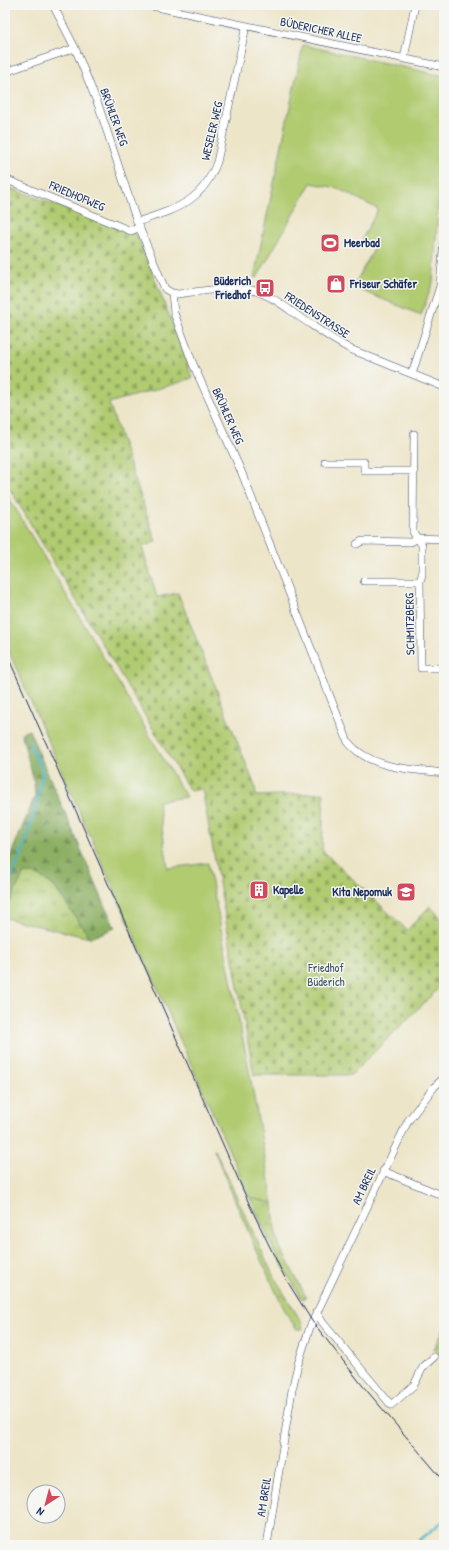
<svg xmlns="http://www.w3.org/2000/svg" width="449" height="1550" font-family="'Patrick Hand',sans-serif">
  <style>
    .grass { fill: url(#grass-tufts); stroke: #667d68 }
    .forest { fill: url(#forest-firs); stroke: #546f60 }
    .cemetery { fill: url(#cemetery-stones); stroke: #667d68 }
    .green { fill: #b1cb71; stroke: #667d68 }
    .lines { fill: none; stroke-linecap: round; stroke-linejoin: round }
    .stream { stroke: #4cb6ca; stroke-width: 2.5 }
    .street-casing { stroke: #3a4a6e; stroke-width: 8 }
    .street { stroke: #fff; stroke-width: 7 }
    .tram { stroke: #1b2f5e; stroke-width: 1 }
    .labels { text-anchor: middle; stroke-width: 3; stroke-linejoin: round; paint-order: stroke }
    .street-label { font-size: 12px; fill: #1b2f5e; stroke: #f6f6f2 }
    .poi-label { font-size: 12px; font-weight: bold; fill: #1b2f5e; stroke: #f6f6f2; text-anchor: start }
    .park-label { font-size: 12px; fill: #405663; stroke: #f6f6f2 }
  </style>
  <defs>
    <pattern id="grass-tufts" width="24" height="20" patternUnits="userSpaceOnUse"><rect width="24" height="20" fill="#b1cb71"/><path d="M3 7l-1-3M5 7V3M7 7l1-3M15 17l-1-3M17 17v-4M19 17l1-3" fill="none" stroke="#8fa560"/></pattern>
    <pattern id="forest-firs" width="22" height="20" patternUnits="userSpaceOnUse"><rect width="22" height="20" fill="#8caf63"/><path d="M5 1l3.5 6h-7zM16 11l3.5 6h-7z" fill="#728f55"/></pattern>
    <pattern id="cemetery-stones" width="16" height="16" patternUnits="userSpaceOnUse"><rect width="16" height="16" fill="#b1cb71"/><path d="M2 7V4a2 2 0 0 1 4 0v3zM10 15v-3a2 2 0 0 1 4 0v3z" fill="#8fa560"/></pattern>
  </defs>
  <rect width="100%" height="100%" fill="#f6f6f2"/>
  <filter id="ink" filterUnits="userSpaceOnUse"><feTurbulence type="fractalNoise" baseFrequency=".025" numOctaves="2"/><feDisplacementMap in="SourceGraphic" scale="8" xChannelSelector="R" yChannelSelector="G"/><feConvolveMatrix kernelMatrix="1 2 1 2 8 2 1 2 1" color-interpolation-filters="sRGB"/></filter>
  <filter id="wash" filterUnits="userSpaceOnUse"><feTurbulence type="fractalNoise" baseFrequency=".012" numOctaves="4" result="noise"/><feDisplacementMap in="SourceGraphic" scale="16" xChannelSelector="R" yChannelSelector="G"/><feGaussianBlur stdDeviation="0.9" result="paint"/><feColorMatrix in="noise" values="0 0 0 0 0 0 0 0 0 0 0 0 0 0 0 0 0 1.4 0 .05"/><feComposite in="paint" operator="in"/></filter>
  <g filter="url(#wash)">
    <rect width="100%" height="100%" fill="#ede5c8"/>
    <!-- grass -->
    <path class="grass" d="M 24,873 L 38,875 L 54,886 L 90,938 L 5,918 L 5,902 L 9,903 Z
      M 214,1150 L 215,1150 L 273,1275 L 302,1323 L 303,1329 L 297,1329 C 285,1314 277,1294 269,1277 C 249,1236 232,1193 214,1150 Z
      M 250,1198 L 273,1203 L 275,1230 L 279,1245 L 306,1297 L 302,1299 L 276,1255 Z
      M 444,1328 L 444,1357 L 434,1349 Z"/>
    <!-- forest -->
    <path class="forest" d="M 29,730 L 115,928 L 90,938 L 54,886 L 38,875 L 24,873 L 9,903 L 5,902 L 5,869 L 35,796 L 34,781 L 21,733 Z"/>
    <!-- cemetery -->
    <path class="cemetery" d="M 5,186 L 137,235 L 181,345 L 192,378 L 178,383 L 109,403 L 156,542 L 142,547 L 157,597 L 178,593 L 255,786 L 256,796 L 324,793 L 322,850 L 407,930 L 430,906 L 444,921 L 444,983 L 351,1075 L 254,1075 L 202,789 L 190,791 L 5,481 Z"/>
    <!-- green -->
    <path class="green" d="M 303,45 L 444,76 L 444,124 L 433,282 L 421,315 L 353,287 L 375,247 L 362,239 L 378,209 L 337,188 L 311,183 L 257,278 L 254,277 Z
      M 5,491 L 186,797 L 158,801 L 168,868 L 208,863 L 250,1075 L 273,1203 L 250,1198 L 5,643 Z"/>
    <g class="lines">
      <!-- stream -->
      <path class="stream" d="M 5,892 L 24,847 L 35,810 L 43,773 L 29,742
        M 414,1545 L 444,1520"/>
    </g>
  </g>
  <g filter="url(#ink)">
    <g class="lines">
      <!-- street casing -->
      <g class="street-casing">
        <path id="street" d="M 53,5 L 75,48 L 99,107 L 137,222 L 165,289 L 172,293 L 178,294 C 202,291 228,286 252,290 C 269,294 284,306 298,316 C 315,327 331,339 350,349 L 444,387
          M 147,5 L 444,67
          M 404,58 L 415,5
          M 5,72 L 75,48
          M 5,179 L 131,231 L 140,227
          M 137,222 C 175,209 202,203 217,162 L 246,26
          M 172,293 L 174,313 L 193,364 L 241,471 L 348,742 C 371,770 412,769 444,773
          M 412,374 L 440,286 L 444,240
          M 414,434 L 413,532 L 422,545 L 422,575 L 420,581 L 421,668 L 444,668
          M 325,462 L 364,462 L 364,471 L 414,471
          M 357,544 L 362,541 L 411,542 L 418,538 L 444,539
          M 364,581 L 420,581
          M 383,1171 L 444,1196
          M 316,1312 L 323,1323 L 391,1405 L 414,1385 L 423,1367 L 434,1357
          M 267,1545 L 292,1390 L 298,1364 L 310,1327 L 408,1121 L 434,1087 L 444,1078"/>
      </g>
      <!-- street -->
      <use href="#street" class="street"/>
      <!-- tram -->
      <path class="tram" d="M 5,650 L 251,1208 L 284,1276 L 312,1321 L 362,1385 L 444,1481"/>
    </g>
  </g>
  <!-- icons -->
  <defs>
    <g id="stadium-square" transform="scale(1)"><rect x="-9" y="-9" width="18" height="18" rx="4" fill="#d1495b" stroke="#f6f6f2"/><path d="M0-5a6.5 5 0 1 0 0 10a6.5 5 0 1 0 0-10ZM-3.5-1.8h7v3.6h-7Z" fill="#fff"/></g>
    <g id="shop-square" transform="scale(1)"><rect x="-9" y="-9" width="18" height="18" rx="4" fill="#d1495b" stroke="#f6f6f2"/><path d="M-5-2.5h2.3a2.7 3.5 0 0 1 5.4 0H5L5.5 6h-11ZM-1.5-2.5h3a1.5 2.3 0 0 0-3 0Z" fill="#fff"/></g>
    <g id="bus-square" transform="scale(1)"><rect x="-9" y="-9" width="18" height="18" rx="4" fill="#d1495b" stroke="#f6f6f2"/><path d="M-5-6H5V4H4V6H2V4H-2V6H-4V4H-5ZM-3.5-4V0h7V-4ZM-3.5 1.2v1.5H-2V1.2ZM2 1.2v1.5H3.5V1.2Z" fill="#fff"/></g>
    <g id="building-square" transform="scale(1)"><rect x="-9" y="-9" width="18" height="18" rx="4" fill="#d1495b" stroke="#f6f6f2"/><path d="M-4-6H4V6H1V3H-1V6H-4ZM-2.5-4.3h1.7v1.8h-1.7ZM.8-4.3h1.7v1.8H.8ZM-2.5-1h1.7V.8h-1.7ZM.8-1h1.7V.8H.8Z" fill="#fff"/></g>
    <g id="school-square" transform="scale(1)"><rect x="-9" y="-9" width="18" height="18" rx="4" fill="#d1495b" stroke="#f6f6f2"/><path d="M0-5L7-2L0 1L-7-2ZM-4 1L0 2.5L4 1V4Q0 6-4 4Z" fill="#fff"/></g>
  </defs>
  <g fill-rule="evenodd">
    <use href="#stadium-square" x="330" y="243"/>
    <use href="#shop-square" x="336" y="284"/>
    <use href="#bus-square" x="265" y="288"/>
    <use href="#building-square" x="259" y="890"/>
    <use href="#school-square" x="406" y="892"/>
  </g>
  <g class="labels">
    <!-- street labels -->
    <g class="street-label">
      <text transform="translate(321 30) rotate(12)" y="4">BÜDERICHER ALLEE</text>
      <text transform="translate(114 117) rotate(70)" y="4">BRÜHLER WEG</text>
      <text transform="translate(212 131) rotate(-77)" y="4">WESELER WEG</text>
      <text transform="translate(77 196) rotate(23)" y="4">FRIEDHOFWEG</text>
      <text transform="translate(317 315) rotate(33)" y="4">FRIEDENSTRASSE</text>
      <text transform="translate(228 416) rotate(66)" y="4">BRÜHLER WEG</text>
      <text transform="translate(410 624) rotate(-91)" y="4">SCHMITZBERG</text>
      <text transform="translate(364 1186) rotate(-65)" y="4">AM BREIL</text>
      <text transform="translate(264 1497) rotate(-81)" y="4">AM BREIL</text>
    </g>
    <!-- poi labels -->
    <g class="poi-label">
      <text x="344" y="247">Meerbad</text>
      <text x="251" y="285" text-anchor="end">Büderich<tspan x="251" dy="14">Friedhof</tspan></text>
      <text x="350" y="288">Friseur Schäfer</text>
      <text x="273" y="894">Kapelle</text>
      <text x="392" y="896" text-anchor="end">Kita Nepomuk</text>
    </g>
    <!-- park labels -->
    <g class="park-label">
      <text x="326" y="972">Friedhof<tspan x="326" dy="14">Büderich</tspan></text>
    </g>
  </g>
  <!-- margin -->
  <rect width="449" height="1550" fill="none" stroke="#f6f6f2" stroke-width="20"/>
  <!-- north arrow -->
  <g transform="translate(46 1504) rotate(216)"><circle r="19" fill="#f6f6f2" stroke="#9ea6b7"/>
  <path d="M0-3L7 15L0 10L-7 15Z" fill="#d1495b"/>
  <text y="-6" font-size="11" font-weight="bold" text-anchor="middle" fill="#1b2f5e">N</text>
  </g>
</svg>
